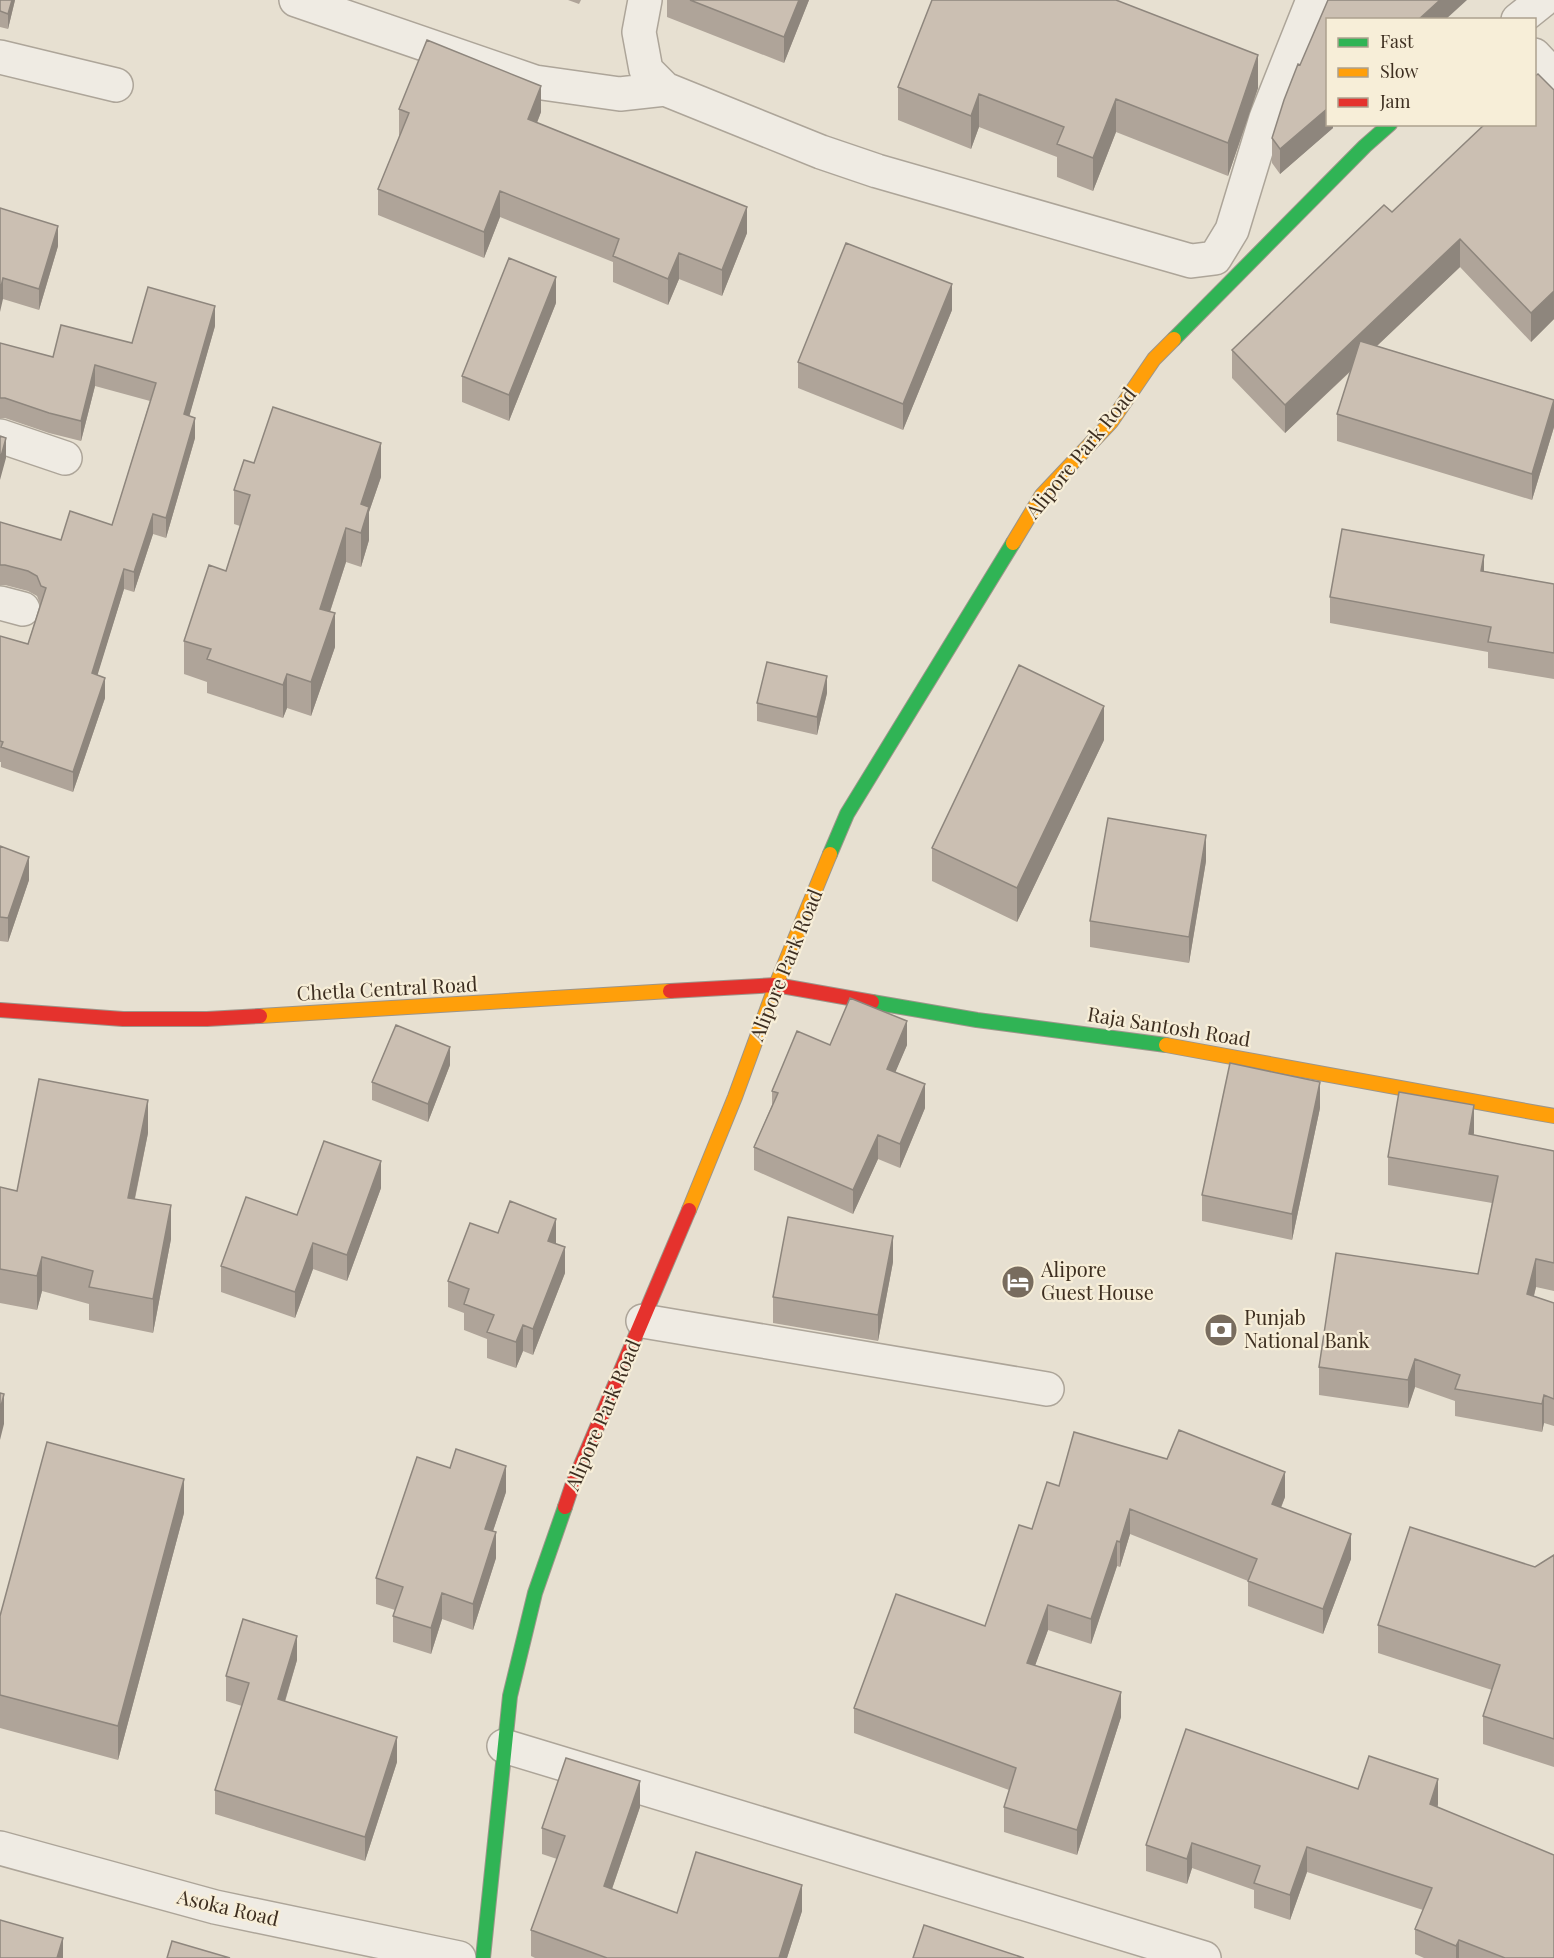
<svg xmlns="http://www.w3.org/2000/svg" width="1554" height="1958" font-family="'Playfair Display',serif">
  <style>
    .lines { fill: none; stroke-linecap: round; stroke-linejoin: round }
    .street-casing { stroke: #ada599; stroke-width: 36 }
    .fast-casing { stroke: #9c958a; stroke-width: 16 }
    .slow-casing { stroke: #9c958a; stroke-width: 16 }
    .jam-casing { stroke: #9c958a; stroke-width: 16 }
    .street { stroke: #efebe3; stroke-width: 33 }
    .fast { stroke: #30b455; stroke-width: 14 }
    .slow { stroke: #ff9f0a; stroke-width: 14 }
    .jam { stroke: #e5322d; stroke-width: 14 }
    .wall { fill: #afa499 }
    .shaded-wall { fill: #8e867d }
    .building { fill: #cbbfb2; stroke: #8e867d; stroke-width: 1.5 }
    .labels { text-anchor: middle; stroke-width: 4.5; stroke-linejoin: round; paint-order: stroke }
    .street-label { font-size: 20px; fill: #3d2e20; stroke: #f7eed8 }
    .poi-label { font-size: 20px; fill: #3d2e20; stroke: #f7eed8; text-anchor: start }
  </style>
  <rect width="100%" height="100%" fill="#e7e0d1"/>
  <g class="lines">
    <!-- street casing -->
    <g class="street-casing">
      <path id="street" d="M 296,0 L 535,82 L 620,94 L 665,89
        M 645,0 L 639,32 L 646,70 L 665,89 L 821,152 L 877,171 L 1191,261 L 1215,258 L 1232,230 L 1266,118 L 1313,0
        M 1518,20 L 1543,0
        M 1534,55 L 1554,76
        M 0,57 L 116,85
        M 0,436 L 65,458
        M 0,603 L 23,609
        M 643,1321 L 1047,1389
        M 504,1746 L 1204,1958
        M 0,1848 L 215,1907 L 459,1958"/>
    </g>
    <!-- fast casing -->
    <g class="fast-casing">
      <path id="fast" d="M 1174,339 L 1365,146 L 1390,124
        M 830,854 L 847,814 L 1013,543
        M 872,1002 L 977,1020 L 1166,1045
        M 483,1958 L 510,1696 L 535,1593 L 565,1507"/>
    </g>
    <!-- slow casing -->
    <g class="slow-casing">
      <path id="slow" d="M 1013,543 L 1042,495 L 1111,422 L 1154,359 L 1174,339
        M 260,1016 L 670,991
        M 1166,1045 L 1554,1116
        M 689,1210 L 735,1097 L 776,985 L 830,854"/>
    </g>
    <!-- jam casing -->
    <g class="jam-casing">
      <path id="jam" d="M 670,991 L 776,985 L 872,1002
        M 0,1010 L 123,1019 L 207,1019 L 260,1016
        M 565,1507 L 572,1486 L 689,1210"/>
    </g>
    <!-- street -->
    <use href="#street" class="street"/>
    <!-- fast -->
    <use href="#fast" class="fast"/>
    <!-- slow -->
    <use href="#slow" class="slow"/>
    <!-- jam -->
    <use href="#jam" class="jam"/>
  </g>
  <!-- wall -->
  <path class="wall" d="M 0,0 L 15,0 L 8,29 L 0,27 Z
    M 568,0 L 581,0 L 579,4 Z
    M 667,0 L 809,0 L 784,63 L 667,17 Z
    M 1328,20 L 1333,128 L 1280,174 L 1272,163 L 1272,138 L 1300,65 Z
    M 898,87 L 1258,88 L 1228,176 L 1116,132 L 1093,191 L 1057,177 L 1057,157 L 979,127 L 971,149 L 898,120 Z
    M 1554,90 L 1554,319 L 1531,342 L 1460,267 L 1377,346 L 1554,400 L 1554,427 L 1532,500 L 1337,441 L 1337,414 L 1351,371 L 1285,433 L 1232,378 L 1232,350 L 1392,212 Z
    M 399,109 L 541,112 L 537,123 L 747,233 L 722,296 L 679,279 L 668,305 L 613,282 L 613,262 L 500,217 L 484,258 L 378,215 L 378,189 L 400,135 L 399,135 Z
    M 0,208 L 58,246 L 39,310 L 3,299 Z
    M 556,303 L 509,421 L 462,402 L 462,376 Z
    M 952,310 L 903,430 L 798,388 L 798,362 Z
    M 215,326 L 189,416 L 195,438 L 166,538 L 153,534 L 134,592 L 124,589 L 97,675 L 105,698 L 73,792 L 1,767 L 1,762 L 0,762 L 0,636 L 28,644 L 40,604 L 37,596 L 28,591 L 5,585 L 0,585 L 0,522 L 61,540 L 112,525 L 150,401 L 95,386 L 81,441 L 49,433 L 5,418 L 0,418 L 0,343 L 53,357 L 132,343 Z
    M 254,463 L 381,477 L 369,512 L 369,540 L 361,567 L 346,562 L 330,612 L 335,647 L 311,716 L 287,708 L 283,718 L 207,693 L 207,682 L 184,674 L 184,641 L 226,571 L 240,526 L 234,524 L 234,490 Z
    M 1484,571 L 1554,584 L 1554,679 L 1488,668 L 1488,652 L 1330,623 L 1330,597 Z
    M 827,693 L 817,735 L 757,721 L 757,703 Z
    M 1104,740 L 1017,922 L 932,881 L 932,848 Z
    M 0,846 L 29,880 L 8,942 L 0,941 Z
    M 1206,861 L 1189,963 L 1090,947 L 1090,921 Z
    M 830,1045 L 907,1045 L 895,1072 L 925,1108 L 900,1168 L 878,1159 L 853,1214 L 754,1170 L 754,1147 L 772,1105 L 772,1091 Z
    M 450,1065 L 428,1122 L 372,1100 L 372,1082 Z
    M 1320,1108 L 1292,1240 L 1202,1221 L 1202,1195 Z
    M 148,1133 L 135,1199 L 171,1239 L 153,1333 L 89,1320 L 89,1304 L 42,1291 L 37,1310 L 0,1303 L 0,1187 L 17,1191 Z
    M 1474,1135 L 1554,1151 L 1554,1291 L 1536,1287 L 1534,1296 L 1554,1303 L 1554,1426 L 1544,1423 L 1542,1432 L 1455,1416 L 1455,1401 L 1415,1387 L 1408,1408 L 1319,1395 L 1319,1367 L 1478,1274 L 1492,1203 L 1388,1185 L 1388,1157 Z
    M 381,1188 L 347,1281 L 313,1269 L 295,1318 L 221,1292 L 221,1266 L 297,1215 Z
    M 498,1233 L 556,1244 L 565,1273 L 533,1355 L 523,1351 L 516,1368 L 487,1358 L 487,1339 L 464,1330 L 464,1313 L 448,1307 L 448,1281 Z
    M 893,1262 L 878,1341 L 773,1323 L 773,1297 Z
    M 1059,1486 L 1285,1497 L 1281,1508 L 1351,1559 L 1323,1634 L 1248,1606 L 1248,1581 L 1130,1534 L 1120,1567 L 1117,1566 L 1091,1644 L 1048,1630 L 1035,1665 L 1121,1717 L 1077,1855 L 1004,1832 L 1004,1807 L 1009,1790 L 854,1733 L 854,1708 L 985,1626 L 1032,1529 Z
    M 506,1492 L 493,1531 L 496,1558 L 473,1630 L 442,1619 L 431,1654 L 393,1642 L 393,1616 L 395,1610 L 376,1604 L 376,1578 Z
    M 184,1513 L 118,1760 L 0,1728 L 0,1616 Z
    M 1554,1555 L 1554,1767 L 1483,1744 L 1483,1716 L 1492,1690 L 1378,1653 L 1378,1625 L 1535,1567 Z
    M 297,1660 L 285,1702 L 397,1762 L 365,1861 L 215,1814 L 215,1790 L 242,1706 L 226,1701 L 226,1676 Z
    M 1358,1789 L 1438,1804 L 1438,1807 L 1554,1958 L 1424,1958 L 1415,1954 L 1415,1929 L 1423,1910 L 1307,1872 L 1290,1920 L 1254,1908 L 1254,1890 L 1192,1868 L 1187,1884 L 1146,1871 L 1146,1845 Z
    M 640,1807 L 612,1889 L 677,1913 L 802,1911 L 787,1958 L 535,1958 L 531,1956 L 531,1930 L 557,1859 L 542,1854 L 542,1828 Z"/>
  <!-- shaded-wall -->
  <path class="shaded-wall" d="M 12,0 L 15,0 L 8,29 L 8,14 Z
    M 799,0 L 809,0 L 784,63 L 784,37 Z
    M 1440,0 L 1467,0 L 1445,20 L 1418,20 Z
    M 1258,55 L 1258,88 L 1228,176 L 1228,143 Z
    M 541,86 L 541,112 L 528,145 L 528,119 Z
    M 979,94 L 979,127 L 971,149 L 971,116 Z
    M 1116,99 L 1116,132 L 1093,191 L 1093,158 Z
    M 1328,108 L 1328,124 L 1333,124 L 1333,128 L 1280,174 L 1280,149 Z
    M 500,191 L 500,217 L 484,258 L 484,232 Z
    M 747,207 L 747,233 L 722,296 L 722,270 Z
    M 58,226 L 58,246 L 39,310 L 39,289 Z
    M 1460,239 L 1460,267 L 1285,433 L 1285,405 Z
    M 679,253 L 679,279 L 668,305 L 668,279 Z
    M 556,277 L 556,303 L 509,421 L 509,395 Z
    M 3,278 L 3,299 L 0,312 L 0,291 Z
    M 952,284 L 952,310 L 903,430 L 903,404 Z
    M 1554,291 L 1554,319 L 1531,342 L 1531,313 Z
    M 215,306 L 215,326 L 184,435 L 184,414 Z
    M 95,365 L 95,386 L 81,441 L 81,421 Z
    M 1554,401 L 1554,427 L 1532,500 L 1532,474 Z
    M 195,418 L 195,438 L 166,538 L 166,518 Z
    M 6,438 L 6,458 L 0,480 L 0,460 Z
    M 381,443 L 381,477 L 369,512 L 369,540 L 361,567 L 361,504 Z
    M 153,514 L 153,534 L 134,592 L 134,572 Z
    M 346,528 L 346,562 L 320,642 L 320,609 Z
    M 1484,555 L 1484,581 L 1481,571 Z
    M 124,569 L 124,589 L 92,693 L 92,673 Z
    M 335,613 L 335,647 L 311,716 L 311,682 Z
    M 287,674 L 287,708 L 283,718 L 283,685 Z
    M 827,676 L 827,693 L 817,735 L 817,717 Z
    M 105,678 L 105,698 L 73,792 L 73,772 Z
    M 1104,706 L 1104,740 L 1017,922 L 1017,888 Z
    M 1206,835 L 1206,861 L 1189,963 L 1189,937 Z
    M 29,857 L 29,880 L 8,942 L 8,918 Z
    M 907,1021 L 907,1045 L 887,1092 L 887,1069 Z
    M 450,1047 L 450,1065 L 428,1122 L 428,1104 Z
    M 1320,1082 L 1320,1108 L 1292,1240 L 1292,1214 Z
    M 925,1084 L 925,1108 L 900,1168 L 900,1144 Z
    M 148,1100 L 148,1133 L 128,1231 L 128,1198 Z
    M 1474,1105 L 1474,1133 L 1469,1162 L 1469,1134 Z
    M 878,1135 L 878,1159 L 853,1214 L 853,1190 Z
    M 381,1161 L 381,1188 L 347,1281 L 347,1255 Z
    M 171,1205 L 171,1239 L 153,1333 L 153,1299 Z
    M 556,1219 L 556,1245 L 548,1241 Z
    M 893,1236 L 893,1262 L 878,1341 L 878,1315 Z
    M 313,1243 L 313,1269 L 295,1318 L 295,1292 Z
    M 565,1247 L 565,1273 L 533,1355 L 533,1329 Z
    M 42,1257 L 42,1291 L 37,1310 L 37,1276 Z
    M 1536,1259 L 1536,1287 L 1527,1322 L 1527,1294 Z
    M 523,1325 L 523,1351 L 516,1368 L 516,1342 Z
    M 1415,1359 L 1415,1387 L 1408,1408 L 1408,1380 Z
    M 4,1394 L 4,1424 L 0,1440 L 0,1410 Z
    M 1544,1395 L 1544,1423 L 1542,1432 L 1542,1404 Z
    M 506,1466 L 506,1492 L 485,1555 L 485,1529 Z
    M 1285,1472 L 1285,1497 L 1272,1529 L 1272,1504 Z
    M 184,1479 L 184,1513 L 118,1760 L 118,1726 Z
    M 1130,1509 L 1130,1534 L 1120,1567 L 1120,1542 Z
    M 496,1532 L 496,1558 L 473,1630 L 473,1604 Z
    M 1351,1534 L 1351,1559 L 1323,1634 L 1323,1609 Z
    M 1117,1541 L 1117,1566 L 1091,1644 L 1091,1619 Z
    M 442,1593 L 442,1619 L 431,1654 L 431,1628 Z
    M 1048,1605 L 1048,1630 L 1027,1688 L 1027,1663 Z
    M 297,1636 L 297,1660 L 278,1724 L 278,1699 Z
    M 1121,1692 L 1121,1717 L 1077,1855 L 1077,1830 Z
    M 397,1737 L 397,1762 L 365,1861 L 365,1837 Z
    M 1438,1779 L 1438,1804 L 1430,1829 L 1430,1804 Z
    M 640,1781 L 640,1807 L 604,1912 L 604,1886 Z
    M 1192,1843 L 1192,1868 L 1187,1884 L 1187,1859 Z
    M 1307,1847 L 1307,1872 L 1290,1920 L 1290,1895 Z
    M 802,1885 L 802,1911 L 787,1958 L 779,1958 Z
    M 63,1938 L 63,1958 L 57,1958 Z
    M 1459,1940 L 1459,1958 L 1456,1958 L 1456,1946 Z"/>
  <!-- building -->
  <path class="building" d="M 0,0 L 12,0 L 8,14 L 0,11 Z
    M 690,0 L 799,0 L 784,37 Z
    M 932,0 L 1116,0 L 1258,55 L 1228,143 L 1116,99 L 1093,158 L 1057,144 L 1064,127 L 979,94 L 971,116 L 898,87 Z
    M 1328,0 L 1440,0 L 1418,20 L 1328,20 L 1328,108 L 1280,149 L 1272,138 L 1284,100 L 1298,64 L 1300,65 Z
    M 427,40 L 541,86 L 528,119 L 747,207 L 722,270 L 679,253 L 668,279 L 613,256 L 619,239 L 500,191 L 484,232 L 378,189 L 409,113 L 399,109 Z
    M 1538,74 L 1554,90 L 1554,291 L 1531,313 L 1460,239 L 1285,405 L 1232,350 L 1384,205 L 1392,212 L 1485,124 L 1534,124 L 1534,77 Z
    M 0,208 L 58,226 L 39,289 L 3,278 L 0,291 Z
    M 846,243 L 952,284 L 903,404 L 798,362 Z
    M 509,258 L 556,277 L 509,395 L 462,376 Z
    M 148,287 L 215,306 L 184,414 L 195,418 L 166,518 L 153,514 L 134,572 L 124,569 L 92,673 L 105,678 L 73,772 L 1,747 L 3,742 L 0,741 L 0,636 L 28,644 L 46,588 L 41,586 L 37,576 L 28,571 L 5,565 L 0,565 L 0,522 L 61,540 L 70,511 L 112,525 L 156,383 L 95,365 L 81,421 L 49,413 L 5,398 L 0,398 L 0,343 L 53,357 L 61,325 L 132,343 Z
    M 1360,341 L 1554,400 L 1532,474 L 1337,414 Z
    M 273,407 L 381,443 L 361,504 L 369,507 L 361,533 L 346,528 L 320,609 L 335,613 L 311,682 L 287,674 L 283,685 L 207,659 L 211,649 L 184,641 L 209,565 L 226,571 L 250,495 L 234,490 L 244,460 L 254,463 Z
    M 0,436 L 6,438 L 0,460 Z
    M 1342,529 L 1484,555 L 1481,571 L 1554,584 L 1554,653 L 1488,642 L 1491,627 L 1330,597 Z
    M 767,662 L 827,676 L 817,717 L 757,703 Z
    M 1019,665 L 1104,706 L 1017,888 L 932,848 Z
    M 1108,818 L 1206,835 L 1189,937 L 1090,921 Z
    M 0,846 L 29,857 L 8,918 L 0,917 Z
    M 850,998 L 907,1021 L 887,1069 L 925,1084 L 900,1144 L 878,1135 L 853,1190 L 754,1147 L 778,1093 L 772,1091 L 797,1031 L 830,1045 Z
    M 396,1025 L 450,1047 L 428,1104 L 372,1082 Z
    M 1230,1063 L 1320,1082 L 1292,1214 L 1202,1195 Z
    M 39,1079 L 148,1100 L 128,1198 L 171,1205 L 153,1299 L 89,1287 L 93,1271 L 42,1257 L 37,1276 L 0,1269 L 0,1187 L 17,1191 Z
    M 1399,1092 L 1474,1105 L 1469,1134 L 1554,1151 L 1554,1263 L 1536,1259 L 1527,1294 L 1554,1303 L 1554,1399 L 1544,1395 L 1542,1404 L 1455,1389 L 1460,1375 L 1415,1359 L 1408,1380 L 1319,1367 L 1336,1253 L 1478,1274 L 1498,1176 L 1388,1157 Z
    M 324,1141 L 381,1161 L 347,1255 L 313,1243 L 295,1292 L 221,1266 L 246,1197 L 297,1215 Z
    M 510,1201 L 556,1219 L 548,1241 L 565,1247 L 533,1329 L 523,1325 L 516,1342 L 487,1332 L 494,1315 L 464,1304 L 469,1289 L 448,1281 L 470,1223 L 498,1233 Z
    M 788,1217 L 893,1236 L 878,1315 L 773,1297 Z
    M 0,1393 L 4,1394 L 0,1410 Z
    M 1179,1430 L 1285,1472 L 1272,1504 L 1351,1534 L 1323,1609 L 1248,1581 L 1257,1559 L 1130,1509 L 1120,1542 L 1117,1541 L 1091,1619 L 1048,1605 L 1027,1663 L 1121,1692 L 1077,1830 L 1004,1807 L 1016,1768 L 854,1708 L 896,1594 L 985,1626 L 1019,1525 L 1032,1529 L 1047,1482 L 1059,1486 L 1074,1432 L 1167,1459 Z
    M 47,1442 L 184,1479 L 118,1726 L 0,1695 L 0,1616 Z
    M 456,1449 L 506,1466 L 485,1529 L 496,1532 L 473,1604 L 442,1593 L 431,1628 L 393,1616 L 403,1587 L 376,1578 L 417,1457 L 450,1468 Z
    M 1410,1527 L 1535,1567 L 1554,1555 L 1554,1739 L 1483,1716 L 1500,1665 L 1378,1625 Z
    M 243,1619 L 297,1636 L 278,1699 L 397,1737 L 365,1837 L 215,1790 L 249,1683 L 226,1676 Z
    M 1186,1729 L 1358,1789 L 1369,1756 L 1438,1779 L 1430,1804 L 1554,1855 L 1554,1958 L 1505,1958 L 1459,1940 L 1456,1946 L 1415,1929 L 1432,1888 L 1307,1847 L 1290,1895 L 1254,1883 L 1260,1866 L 1192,1843 L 1187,1859 L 1146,1845 Z
    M 566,1758 L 640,1781 L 604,1886 L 677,1913 L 696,1852 L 802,1885 L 779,1958 L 607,1958 L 531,1930 L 565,1836 L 542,1828 Z
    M 0,1920 L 63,1938 L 57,1958 L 0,1958 Z
    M 924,1925 L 1024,1958 L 913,1958 Z
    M 172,1941 L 230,1958 L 167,1958 Z"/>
  <!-- icons -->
  <defs>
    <g id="hotel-disc" transform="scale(1.725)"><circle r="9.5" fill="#786c5e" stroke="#f7eed8"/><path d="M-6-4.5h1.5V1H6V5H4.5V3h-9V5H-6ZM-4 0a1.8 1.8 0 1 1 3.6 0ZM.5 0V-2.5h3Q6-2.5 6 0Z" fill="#fff"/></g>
    <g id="bank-disc" transform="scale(1.725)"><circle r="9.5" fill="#786c5e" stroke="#f7eed8"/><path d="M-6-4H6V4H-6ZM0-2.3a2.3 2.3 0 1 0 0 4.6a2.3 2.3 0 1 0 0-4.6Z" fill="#fff"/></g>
  </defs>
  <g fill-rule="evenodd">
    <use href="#hotel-disc" x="1018" y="1282"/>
    <use href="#bank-disc" x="1221" y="1330"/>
  </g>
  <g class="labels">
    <!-- street labels -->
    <g class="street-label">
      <text transform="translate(1081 453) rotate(-51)" y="7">Alipore Park Road</text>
      <text transform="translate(786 965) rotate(-68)" y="7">Alipore Park Road</text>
      <text transform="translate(387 989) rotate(-3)" y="7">Chetla Central Road</text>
      <text transform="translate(1169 1027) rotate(9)" y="7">Raja Santosh Road</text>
      <text transform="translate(603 1415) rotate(-67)" y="7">Alipore Park Road</text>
      <text transform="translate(228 1908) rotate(13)" y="7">Asoka Road</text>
    </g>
    <!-- poi labels -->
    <g class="poi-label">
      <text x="1041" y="1277">Alipore<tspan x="1041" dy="23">Guest House</tspan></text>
      <text x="1244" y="1325">Punjab<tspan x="1244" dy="23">National Bank</tspan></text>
    </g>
  </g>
  <!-- legend -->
  <rect x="1326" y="18" width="210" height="108" fill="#f7eed8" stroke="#ada18e" stroke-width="1.5"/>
  <rect x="1338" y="38" width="30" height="9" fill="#30b455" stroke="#ada18e" stroke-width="1.5"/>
  <text x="1380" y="48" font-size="18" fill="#3d2e20">Fast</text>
  <rect x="1338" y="68" width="30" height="9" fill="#ff9f0a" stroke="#ada18e" stroke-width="1.5"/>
  <text x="1380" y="78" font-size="18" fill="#3d2e20">Slow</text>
  <rect x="1338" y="98" width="30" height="9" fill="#e5322d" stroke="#ada18e" stroke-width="1.5"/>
  <text x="1380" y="108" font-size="18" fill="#3d2e20">Jam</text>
</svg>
